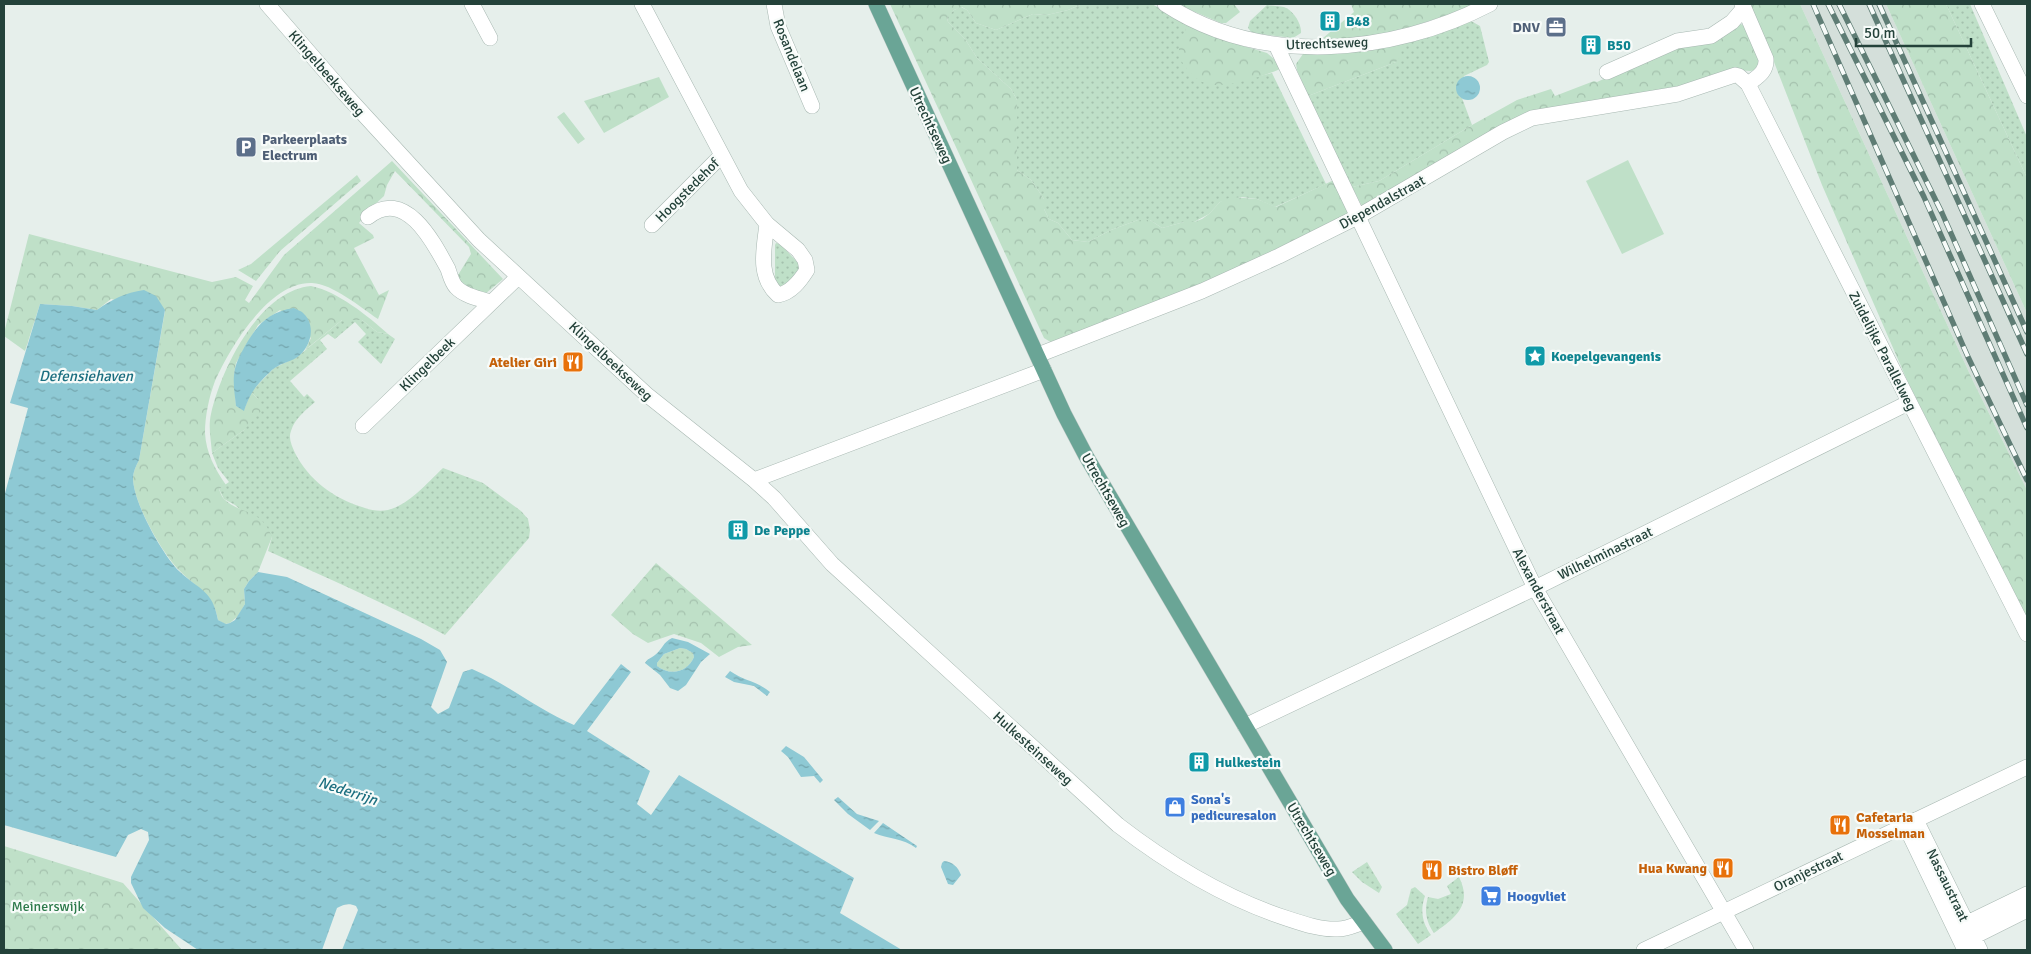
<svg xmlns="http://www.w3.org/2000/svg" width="2031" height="954" font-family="Signika,sans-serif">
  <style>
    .built { fill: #d4dfda }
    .grass { fill: url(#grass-dots) }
    .forest { fill: url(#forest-crowns) }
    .pitch { fill: #bfe0c8 }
    .water { fill: url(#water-ripples); fill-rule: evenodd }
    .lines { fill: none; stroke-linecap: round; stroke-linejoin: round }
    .minor-casing { stroke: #a8b8b2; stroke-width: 16 }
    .tertiary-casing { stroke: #a8b8b2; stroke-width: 16 }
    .primary-casing { stroke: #c2cac8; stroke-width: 16 }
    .minor { stroke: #fff; stroke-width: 15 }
    .tertiary { stroke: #fff; stroke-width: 15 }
    .primary { stroke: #6aa596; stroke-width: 15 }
    .rail-casing { stroke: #5f7d75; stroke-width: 5.5 }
    .rail { stroke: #f7fbf9; stroke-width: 4; stroke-dasharray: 11; stroke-linecap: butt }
    .labels { text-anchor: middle; stroke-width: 4.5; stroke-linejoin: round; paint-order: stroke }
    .culture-label { font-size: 14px; font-weight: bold; fill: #0d838f; stroke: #f7fbf9; text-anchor: start }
    .service-label { font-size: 14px; font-weight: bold; fill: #4e5e75; stroke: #f7fbf9; text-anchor: end }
    .street-label { font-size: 14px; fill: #24423a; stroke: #f7fbf9 }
    .food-label { font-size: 14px; font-weight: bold; fill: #c56008; stroke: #f7fbf9; text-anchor: end }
    .shop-label { font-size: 14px; font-weight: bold; fill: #366cbe; stroke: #f7fbf9; text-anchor: start }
    .park-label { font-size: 14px; fill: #2d7a4b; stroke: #f7fbf9 }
    .water-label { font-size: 15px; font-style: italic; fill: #1c6f80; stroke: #f7fbf9 }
  </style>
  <defs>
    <pattern id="grass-dots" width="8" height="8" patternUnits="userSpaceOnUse" patternTransform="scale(1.25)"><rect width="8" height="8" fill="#bfe0c8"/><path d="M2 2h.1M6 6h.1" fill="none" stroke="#a4c1ad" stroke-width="1.8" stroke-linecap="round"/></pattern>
    <pattern id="forest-crowns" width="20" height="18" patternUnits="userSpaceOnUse" patternTransform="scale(1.25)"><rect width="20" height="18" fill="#bfe0c8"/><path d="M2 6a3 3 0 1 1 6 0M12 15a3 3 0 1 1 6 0" fill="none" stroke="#a4c1ad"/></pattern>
    <pattern id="water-ripples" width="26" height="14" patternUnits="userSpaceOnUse" patternTransform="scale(1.25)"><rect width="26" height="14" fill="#8ec9d4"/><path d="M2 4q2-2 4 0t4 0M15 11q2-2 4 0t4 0" fill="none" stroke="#74a5ad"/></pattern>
  </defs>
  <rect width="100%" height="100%" fill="#e6efeb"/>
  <!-- built -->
  <path class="built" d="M 1800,4 L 1886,4 L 2027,313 L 2027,490 L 1973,381 Z"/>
  <!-- grass -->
  <path class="grass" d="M 1082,4 L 1152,4 L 1188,24 L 1181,42 L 1227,84 L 1272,73 L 1326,184 L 1275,207 L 1257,199 L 1242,197 L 1220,202 L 1209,214 L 1194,222 L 1184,222 L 1162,228 L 1150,220 L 1138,220 L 1111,230 L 1088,242 L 1072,240 L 1058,223 L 1049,219 L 1044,209 L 1044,199 L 1038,190 L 1031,180 L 1017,170 L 1017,100 L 1011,89 L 977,58 L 965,39 L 948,22 L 947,16 L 954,10 L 961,7 L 967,10 L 976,23 L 996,30 L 1033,14 L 1047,15 L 1068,10 Z
    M 1946,4 L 1970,4 L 2027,137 L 2027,178 Z
    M 1267,5 C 1272,6 1279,6 1284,7 C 1293,10 1302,24 1301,33 L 1293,38 L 1252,33 L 1248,28 L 1250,21 Z
    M 1471,21 L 1480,26 L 1489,62 L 1487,65 L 1464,76 L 1459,96 L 1462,98 L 1472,125 L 1379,181 L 1352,187 L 1308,96 L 1396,62 L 1402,43 Z
    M 776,243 L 780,244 L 803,268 L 788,284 L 779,288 L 775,280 L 775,245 Z
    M 342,320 L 362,320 L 377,332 L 388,334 L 395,339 L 381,364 L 358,342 L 366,334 L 355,322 L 335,339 L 328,334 L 320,340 L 327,349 L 290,381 L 304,397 L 307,394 L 315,402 C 306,410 295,418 291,431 C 288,438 292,446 295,453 C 309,480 333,498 362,507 C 370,510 379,512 388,510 C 410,504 426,484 443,468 L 483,483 L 521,511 L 528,519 L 530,530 L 529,538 L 445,635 C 387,604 327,578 268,551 L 272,537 L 235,505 L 224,499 L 219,489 L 229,482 L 218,468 L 212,453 L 244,430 L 258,399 L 251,392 L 274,368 L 297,357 Z
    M 680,648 L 686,649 L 693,653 L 694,657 C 687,673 670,676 657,666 L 657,663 L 664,654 Z
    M 1367,862 L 1382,887 L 1379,893 L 1362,882 L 1352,872 Z
    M 1459,877 C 1473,905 1455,918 1434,933 C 1426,921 1424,911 1428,897 L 1438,899 L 1451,894 L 1447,886 Z
    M 1415,887 L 1425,896 C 1420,910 1422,923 1431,935 L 1418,944 L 1396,914 L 1407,905 L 1411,889 Z"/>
  <!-- forest -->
  <path class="forest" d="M 890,4 L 1082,4 L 1068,10 L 1047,15 L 1033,14 L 996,30 L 976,23 L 967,10 L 962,7 L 954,10 L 947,17 L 948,22 L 965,39 L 977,58 L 1011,89 L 1017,100 L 1017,170 L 1031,180 L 1038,190 L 1044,199 L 1044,209 L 1049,219 L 1058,223 L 1072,240 L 1088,242 L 1111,230 L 1138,220 L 1150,220 L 1162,228 L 1184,222 L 1194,222 L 1202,219 L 1209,214 L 1220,202 L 1231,197 L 1257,199 L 1276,207 L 1334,180 L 1350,211 L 1349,216 L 1238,269 L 1052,343 L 1044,338 Z
    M 1180,4 L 1234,4 L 1240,12 L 1226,23 L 1221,23 L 1181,6 Z
    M 1351,4 L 1474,4 L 1466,9 L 1398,31 L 1356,38 L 1326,39 L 1323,38 L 1354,12 Z
    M 1746,4 L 1800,4 L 1973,381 L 2027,490 L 2027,619 L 1907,380 L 1822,185 L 1774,62 Z
    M 1886,4 L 1946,4 L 2027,178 L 2027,313 Z
    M 1188,24 L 1230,42 L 1267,53 L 1274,59 L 1280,69 C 1264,76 1224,89 1208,84 C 1200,82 1194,77 1189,71 C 1185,67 1180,60 1179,54 C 1178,44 1184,33 1188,24 Z
    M 1741,24 L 1747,28 L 1761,63 L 1755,70 L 1750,71 L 1736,70 L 1698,83 L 1553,108 L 1363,208 L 1352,187 L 1379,181 L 1472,125 L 1517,100 L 1551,89 L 1555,96 L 1594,81 L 1597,82 L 1679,45 Z
    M 1402,43 L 1401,56 L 1396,62 L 1308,96 L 1297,70 L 1296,64 L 1303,54 Z
    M 659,77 L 669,97 L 604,133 L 584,101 Z
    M 392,161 L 503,279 L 485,294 L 460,284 L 458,275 L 471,254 L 469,247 L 395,171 L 387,185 L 384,196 L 370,209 L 359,223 L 373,235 L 374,238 L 354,248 L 379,295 L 389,290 L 378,319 C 360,307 333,284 312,283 C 270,281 230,347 215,381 C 209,397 205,416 205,433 C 206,453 215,469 226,485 L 219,489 C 220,492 222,497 224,499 C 242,516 260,507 272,537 L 258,572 L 249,581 L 244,589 L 245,604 L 238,616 L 230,623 L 225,624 L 218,620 C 214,594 196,588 179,570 C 162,553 133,502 133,478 C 133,472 136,466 139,460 L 165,311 L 111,299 L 97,310 L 72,306 L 40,304 L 25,351 L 4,336 L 4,333 L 29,234 L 212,282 L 236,277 L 253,286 L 245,300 L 249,303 L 284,255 Z
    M 357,175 L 361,181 L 280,251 L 256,281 L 238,270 L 251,264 Z
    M 311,286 C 337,291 368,316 388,334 L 377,332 L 362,320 L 342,320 L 305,350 L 311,338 L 280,310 L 258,325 L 236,363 L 234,375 L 236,406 L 244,410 L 251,392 L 258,399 L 262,410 L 244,430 L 212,453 C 211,440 208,427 211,414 C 221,369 259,291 311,286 Z
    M 656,563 L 752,645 L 738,647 L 719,657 L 701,643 L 674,634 L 648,643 L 633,634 L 611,615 Z
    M 4,846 L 123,883 L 182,950 L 4,950 Z"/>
  <!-- pitch -->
  <path class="pitch" d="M 564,112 L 585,139 L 578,144 L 557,117 Z
    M 1628,160 L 1664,234 L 1622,254 L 1586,181 Z"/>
  <!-- water -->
  <path class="water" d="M1456 88a12 12 0 1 1 24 0a12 12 0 1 1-24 0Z
    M 144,290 L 156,296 L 165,310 L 139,460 C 136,466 133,472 133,478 C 133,502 162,554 179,571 C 200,591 212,589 218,620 L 226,624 L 230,623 L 235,620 L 245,604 L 244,589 L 249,581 L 258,572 L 287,577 L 421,639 L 440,650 L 447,662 L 431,707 L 438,714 L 449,708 L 463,672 L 472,669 C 508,684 538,710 574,725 L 621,664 L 631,672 L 587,731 L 650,771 L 637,804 L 651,815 L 679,775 L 854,878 L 840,913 L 902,950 L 342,950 L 358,910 L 356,906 C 349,903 344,904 337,908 L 322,950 L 198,950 L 165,928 L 143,908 L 131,883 L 131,877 L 149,840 L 148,832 L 141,829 L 128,835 L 116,857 L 4,825 L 4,497 L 28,408 L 10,403 L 40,304 L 72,306 L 97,310 C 112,299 125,293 144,290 Z
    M 294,308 C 297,310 302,311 304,314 C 317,327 310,349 296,358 C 289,362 279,364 272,370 C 257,385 251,390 244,411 L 236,406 C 235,396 233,385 234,375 C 235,364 240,355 245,346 C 258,324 268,312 294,308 Z
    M 672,638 L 688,642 L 710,654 L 701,662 L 686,685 L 678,691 L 670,688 L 660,675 L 645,663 C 648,658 650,659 655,655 C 662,650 663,642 672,638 ZM 680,648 L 686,649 L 693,653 L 694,657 C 687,673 670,676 657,666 L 657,663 L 664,654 Z
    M 730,671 C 744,681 757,681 770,692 L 767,696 L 754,686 L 734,682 L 725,677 Z
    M 786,746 L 804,757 L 823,780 L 820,783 L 814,776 L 801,777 L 788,757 L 781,751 Z
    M 838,797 L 857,814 L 879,821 L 870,830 L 848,814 L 834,800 Z
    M 883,823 L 917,846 L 916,848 C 903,838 888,839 874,833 Z
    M 944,861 C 953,862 958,867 961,875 L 953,885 L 948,884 L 941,867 L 942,863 Z"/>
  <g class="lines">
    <!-- minor casing -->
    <g class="minor-casing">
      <path id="minor" d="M 267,4 L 345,94 L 479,240 L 646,394 L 754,480 L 774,498 L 832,564 L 1118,825 C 1170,865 1226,899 1289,919 C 1304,924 1322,930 1338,929 C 1347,929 1355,925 1364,922
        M 472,4 L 490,38
        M 642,4 L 741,191 L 767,224 L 798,250 L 805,260 L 807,270 C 800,281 791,293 778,295 C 757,276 764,249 767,224
        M 774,4 L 778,26 L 812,106
        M 1165,4 C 1261,67 1392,55 1490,4
        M 1744,8 L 1766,59 C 1767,72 1757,77 1748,84
        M 1276,45 L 1535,588 L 1746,950
        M 1607,72 L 1677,41 L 1711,36 L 1732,22 L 1744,8 L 1742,4
        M 368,217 C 405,187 433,241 448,269 C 450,275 452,283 456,287 C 464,296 480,299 491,302
        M 652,225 L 722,155
        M 1038,355 L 1202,291 L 1279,256 L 1359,216 L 1503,132 L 1532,118 L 1678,94 L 1735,75 L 1739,76 L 1748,84 L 2027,634
        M 363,426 L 518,277
        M 754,480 L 1044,370
        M 1245,726 L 1535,588 L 1908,403
        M 1916,820 L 1980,950
        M 1905,825 L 1965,950
        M 1959,927 L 2027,894
        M 1965,941 L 2027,910"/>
    </g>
    <!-- tertiary casing -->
    <g class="tertiary-casing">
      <path id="tertiary" d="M 1982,4 L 2027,96
        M 1644,950 L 2027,767"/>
    </g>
    <!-- primary casing -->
    <g class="primary-casing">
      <path id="primary" d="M 876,4 L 1064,414 L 1086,456 L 1347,899 L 1385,950"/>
    </g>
    <!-- minor -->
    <use href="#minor" class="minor"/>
    <!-- tertiary -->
    <use href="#tertiary" class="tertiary"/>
    <!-- primary -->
    <use href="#primary" class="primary"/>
    <!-- rail casing -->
    <g class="rail-casing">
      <path id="rail" d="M 1813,4 L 1968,357 L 2027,480
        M 1828,4 L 1924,197 L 2027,428
        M 1839,4 L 1942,213 L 2027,405
        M 1869,4 L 2027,354
        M 1879,4 L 2027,332"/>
    </g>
    <!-- rail -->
    <use href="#rail" class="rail"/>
  </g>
  <!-- icons -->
  <defs>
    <g id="building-square" transform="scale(1.125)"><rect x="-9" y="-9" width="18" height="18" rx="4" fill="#0f9aa8" stroke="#f7fbf9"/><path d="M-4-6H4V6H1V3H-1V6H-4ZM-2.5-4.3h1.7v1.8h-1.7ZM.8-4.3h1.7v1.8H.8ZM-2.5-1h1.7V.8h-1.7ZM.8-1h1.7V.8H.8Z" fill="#fff"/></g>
    <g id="office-square" transform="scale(1.125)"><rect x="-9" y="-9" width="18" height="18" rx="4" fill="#5c6f8a" stroke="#f7fbf9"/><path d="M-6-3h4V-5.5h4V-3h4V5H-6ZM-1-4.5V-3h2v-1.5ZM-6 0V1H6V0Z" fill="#fff"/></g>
    <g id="parking-square" transform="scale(1.125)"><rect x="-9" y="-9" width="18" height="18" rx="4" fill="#5c6f8a" stroke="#f7fbf9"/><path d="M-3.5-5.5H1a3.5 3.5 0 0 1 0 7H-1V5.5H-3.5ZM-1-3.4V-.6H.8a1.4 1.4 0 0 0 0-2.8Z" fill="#fff"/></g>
    <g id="sight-square" transform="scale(1.125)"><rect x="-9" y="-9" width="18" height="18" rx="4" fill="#0f9aa8" stroke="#f7fbf9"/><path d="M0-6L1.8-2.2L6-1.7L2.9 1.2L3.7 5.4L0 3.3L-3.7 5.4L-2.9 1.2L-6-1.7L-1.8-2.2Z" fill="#fff"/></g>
    <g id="restaurant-square" transform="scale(1.125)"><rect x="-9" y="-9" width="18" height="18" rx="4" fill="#e8710a" stroke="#f7fbf9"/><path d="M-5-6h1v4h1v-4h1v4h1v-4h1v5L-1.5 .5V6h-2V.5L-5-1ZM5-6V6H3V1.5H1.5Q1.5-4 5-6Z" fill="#fff"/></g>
    <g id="shop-square" transform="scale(1.125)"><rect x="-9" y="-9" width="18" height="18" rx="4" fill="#3f7fe0" stroke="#f7fbf9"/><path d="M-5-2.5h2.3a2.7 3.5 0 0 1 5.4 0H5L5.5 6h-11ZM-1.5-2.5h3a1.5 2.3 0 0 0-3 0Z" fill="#fff"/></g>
    <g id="supermarket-square" transform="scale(1.125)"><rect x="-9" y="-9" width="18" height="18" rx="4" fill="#3f7fe0" stroke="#f7fbf9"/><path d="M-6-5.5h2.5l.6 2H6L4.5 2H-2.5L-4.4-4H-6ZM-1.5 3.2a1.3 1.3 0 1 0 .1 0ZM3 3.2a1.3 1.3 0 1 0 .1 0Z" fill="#fff"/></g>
  </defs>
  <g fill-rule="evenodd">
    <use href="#building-square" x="1330" y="21"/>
    <use href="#office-square" x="1556" y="27"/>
    <use href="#building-square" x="1591" y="45"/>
    <use href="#parking-square" x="246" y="147"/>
    <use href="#sight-square" x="1535" y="356"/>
    <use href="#restaurant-square" x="573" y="362"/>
    <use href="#building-square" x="738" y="530"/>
    <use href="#building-square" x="1199" y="762"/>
    <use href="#shop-square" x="1175" y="807"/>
    <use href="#restaurant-square" x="1840" y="825"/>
    <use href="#restaurant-square" x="1723" y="868"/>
    <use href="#restaurant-square" x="1432" y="870"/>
    <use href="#supermarket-square" x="1491" y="896"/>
  </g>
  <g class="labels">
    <!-- culture labels -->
    <g class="culture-label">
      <text x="1346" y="26">B48</text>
      <text x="1607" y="50">B50</text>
      <text x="1551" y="361">Koepelgevangenis</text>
      <text x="754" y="535">De Peppe</text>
      <text x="1215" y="767">Hulkestein</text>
    </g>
    <!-- service labels -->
    <g class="service-label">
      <text x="1540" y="32">DNV</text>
      <text x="262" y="144" text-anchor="start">Parkeerplaats<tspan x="262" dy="16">Electrum</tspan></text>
    </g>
    <!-- street labels -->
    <g class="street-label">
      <text transform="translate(1327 43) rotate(-2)" y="5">Utrechtseweg</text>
      <text transform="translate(792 55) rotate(68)" y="5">Rosandelaan</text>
      <text transform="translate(327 73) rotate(49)" y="5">Klingelbeekseweg</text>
      <text transform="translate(931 125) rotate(65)" y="5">Utrechtseweg</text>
      <text transform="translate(687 190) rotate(-45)" y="5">Hoogstedehof</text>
      <text transform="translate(1382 202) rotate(-29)" y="5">Diependalstraat</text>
      <text transform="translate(1883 351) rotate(63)" y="5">Zuidelijke Parallelweg</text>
      <text transform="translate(611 361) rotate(43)" y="5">Klingelbeekseweg</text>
      <text transform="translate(427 364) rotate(-44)" y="5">Klingelbeek</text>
      <text transform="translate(1106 490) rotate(60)" y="5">Utrechtseweg</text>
      <text transform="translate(1605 553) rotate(-26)" y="5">Wilhelminastraat</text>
      <text transform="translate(1539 591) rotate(62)" y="5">Alexanderstraat</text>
      <text transform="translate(1033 748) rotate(42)" y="5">Hulkesteinseweg</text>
      <text transform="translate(1312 839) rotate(59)" y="5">Utrechtseweg</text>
      <text transform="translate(1808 871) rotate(-26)" y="5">Oranjestraat</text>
      <text transform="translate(1948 885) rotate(64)" y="5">Nassaustraat</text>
    </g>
    <!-- food labels -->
    <g class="food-label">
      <text x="557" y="367">Atelier Giri</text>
      <text x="1856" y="822" text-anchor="start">Cafetaria<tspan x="1856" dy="16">Mosselman</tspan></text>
      <text x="1707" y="873">Hua Kwang</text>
      <text x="1448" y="875" text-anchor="start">Bistro Bløff</text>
    </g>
    <!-- shop labels -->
    <g class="shop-label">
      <text x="1191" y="804">Sona's<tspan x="1191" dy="16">pedicuresalon</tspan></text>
      <text x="1507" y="901">Hoogvliet</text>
    </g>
    <!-- park labels -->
    <g class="park-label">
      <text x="48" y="911">Meinerswijk</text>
    </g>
    <!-- water labels -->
    <g class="water-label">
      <text x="86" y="381">Defensiehaven</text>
      <text transform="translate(348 791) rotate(18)" y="5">Nederrijn</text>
    </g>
  </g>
  <!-- border -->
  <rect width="2031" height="954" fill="none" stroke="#24423a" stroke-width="10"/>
  <!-- scale -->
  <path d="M1856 38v8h115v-8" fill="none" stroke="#24423a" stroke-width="2.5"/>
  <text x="1864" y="38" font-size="15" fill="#24423a" stroke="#f7fbf9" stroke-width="4" paint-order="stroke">50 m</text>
</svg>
